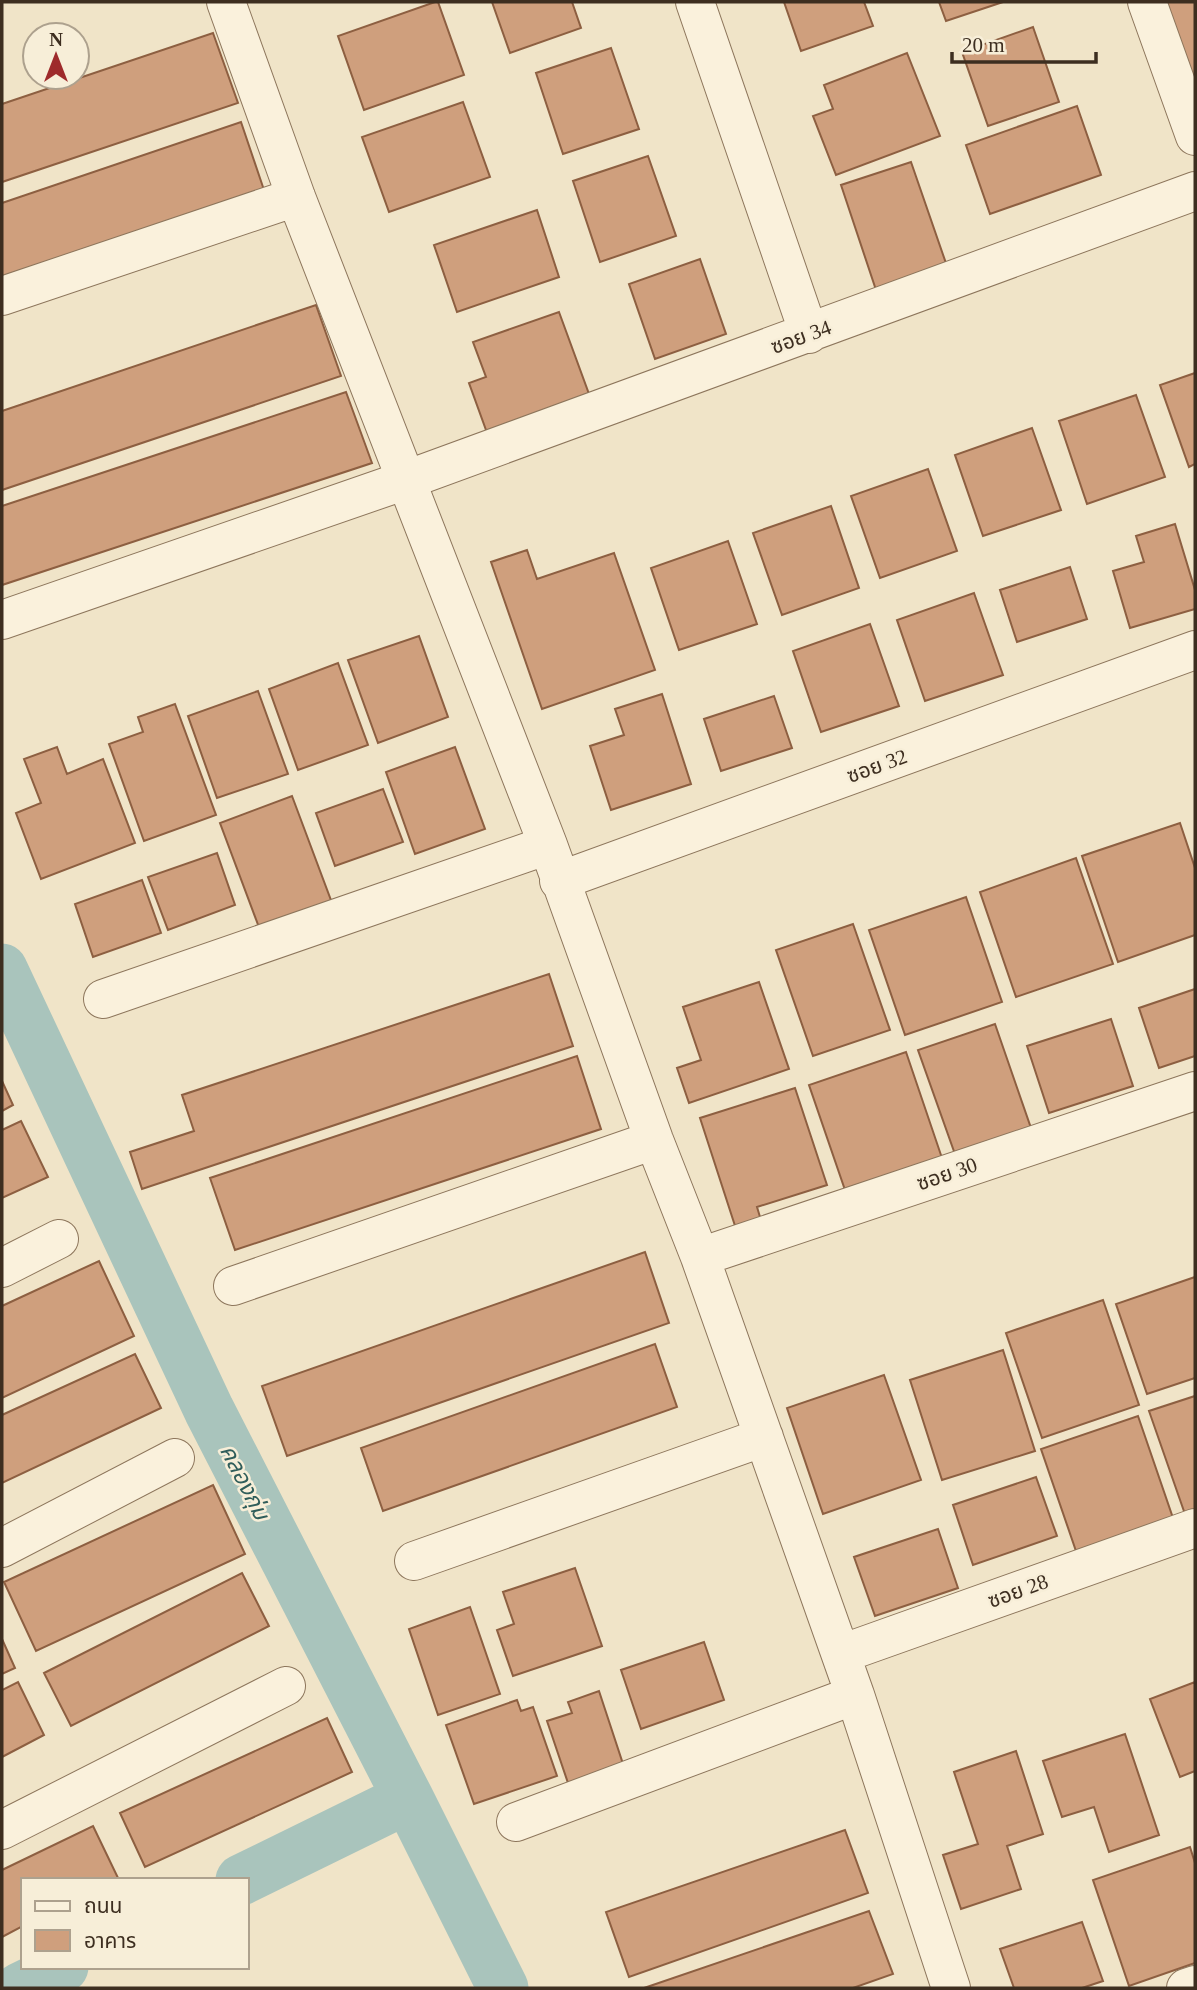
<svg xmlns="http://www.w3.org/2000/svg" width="1197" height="1990" font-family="'Times New Roman','Noto Sans Thai',serif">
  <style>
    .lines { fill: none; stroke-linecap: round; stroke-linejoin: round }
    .canal { stroke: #a9c4bc; stroke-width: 51 }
    .building { fill: #cf9f7d; stroke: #8d5f41; stroke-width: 2 }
    .minor-casing { stroke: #8d765c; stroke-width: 40 }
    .minor { stroke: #faf1dc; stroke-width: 38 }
    .labels { text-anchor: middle; stroke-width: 5; stroke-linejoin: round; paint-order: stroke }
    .street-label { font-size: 21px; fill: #3d2e20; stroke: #f7eed8 }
    .water-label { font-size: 23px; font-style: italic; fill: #2f5d5a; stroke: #f7eed8 }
  </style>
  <rect width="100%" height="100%" fill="#f0e4c8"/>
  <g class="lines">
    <!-- canal -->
    <path class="canal" d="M 2,969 L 209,1410 L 408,1798 L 503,1988
      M 241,1880 L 408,1798
      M 20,1988 L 63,1967"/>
  </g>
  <!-- building -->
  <path class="building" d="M 435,2 L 438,2 L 464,75 L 364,110 L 338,36 Z
    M 492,2 L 572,2 L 581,28 L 510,53 Z
    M 784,2 L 864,2 L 873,26 L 801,51 Z
    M 939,2 L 1003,2 L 946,21 Z
    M 1165,2 L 1195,2 L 1195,86 Z
    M 1033,27 L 1059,102 L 988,126 L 962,52 Z
    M 213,33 L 238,103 L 2,182 L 2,104 Z
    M 611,48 L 639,129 L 563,154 L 536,73 Z
    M 907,53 L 940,136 L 836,175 L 813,116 L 833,109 L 824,85 Z
    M 463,102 L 490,177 L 389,212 L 362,137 Z
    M 1077,106 L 1101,175 L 990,214 L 966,145 Z
    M 241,122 L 265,193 L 2,282 L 2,203 Z
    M 648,156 L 676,236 L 600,262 L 573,181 Z
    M 911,162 L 949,272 L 878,296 L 841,185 Z
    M 537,210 L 559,277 L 457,312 L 434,245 Z
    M 700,259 L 726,334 L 655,359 L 629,284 Z
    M 316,305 L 341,376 L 2,490 L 2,411 Z
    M 559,312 L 593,405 L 490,441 L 469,383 L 486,377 L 473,342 Z
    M 1195,373 L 1195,464 L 1189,467 L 1160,385 Z
    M 346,392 L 372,463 L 2,585 L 2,506 Z
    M 1136,395 L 1165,477 L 1087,504 L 1059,421 Z
    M 1032,428 L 1061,510 L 983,536 L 955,455 Z
    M 928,469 L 957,551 L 880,578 L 851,496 Z
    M 831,506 L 859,588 L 782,615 L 753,533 Z
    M 1175,524 L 1195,590 L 1195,609 L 1130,628 L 1113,571 L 1144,562 L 1136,536 Z
    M 728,541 L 757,624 L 679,650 L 651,568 Z
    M 527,550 L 537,579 L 614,553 L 655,670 L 542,709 L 491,562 Z
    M 1070,567 L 1087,619 L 1017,642 L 1000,590 Z
    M 974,593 L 1003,675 L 925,701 L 897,620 Z
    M 870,624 L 899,706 L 821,732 L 793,651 Z
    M 419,636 L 448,717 L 378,743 L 348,660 Z
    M 338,663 L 368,745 L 298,770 L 269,689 Z
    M 258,691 L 288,774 L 217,798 L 188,716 Z
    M 662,694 L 691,784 L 611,810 L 590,746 L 624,735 L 615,709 Z
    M 774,696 L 792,748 L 721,771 L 704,719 Z
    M 175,704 L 216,815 L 144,841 L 109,744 L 143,732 L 138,717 Z
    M 57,747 L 67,774 L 103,759 L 135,843 L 41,879 L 16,813 L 41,803 L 24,759 Z
    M 455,747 L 485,829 L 415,854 L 386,772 Z
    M 383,789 L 403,842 L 335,866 L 316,813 Z
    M 292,796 L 332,903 L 260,930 L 220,823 Z
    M 1180,823 L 1195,868 L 1195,935 L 1118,962 L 1082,856 Z
    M 217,853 L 235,905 L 168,930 L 148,877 Z
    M 1076,858 L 1113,964 L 1016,997 L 980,892 Z
    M 142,880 L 161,933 L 93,957 L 75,904 Z
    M 966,897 L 1002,1002 L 905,1035 L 869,930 Z
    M 853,924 L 890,1030 L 813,1056 L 776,950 Z
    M 549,974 L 573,1046 L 142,1189 L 130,1152 L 194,1131 L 182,1095 Z
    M 759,982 L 789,1069 L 689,1103 L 677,1068 L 701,1060 L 683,1007 Z
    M 1195,989 L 1195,1056 L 1159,1068 L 1139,1008 Z
    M 1111,1019 L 1133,1086 L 1049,1113 L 1027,1046 Z
    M 995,1024 L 1032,1131 L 956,1157 L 918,1050 Z
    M 906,1052 L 942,1158 L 845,1190 L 809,1085 Z
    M 577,1056 L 601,1129 L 235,1250 L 210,1178 Z
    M 2,1081 L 13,1105 L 2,1111 Z
    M 795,1088 L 827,1185 L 757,1207 L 763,1227 L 738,1235 L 700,1118 Z
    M 21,1121 L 48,1177 L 2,1198 L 2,1130 Z
    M 645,1252 L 669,1323 L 287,1456 L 262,1386 Z
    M 99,1261 L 134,1336 L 2,1398 L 2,1306 Z
    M 1195,1277 L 1195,1378 L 1147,1394 L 1116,1304 Z
    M 1103,1300 L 1139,1405 L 1042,1438 L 1006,1333 Z
    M 655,1344 L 677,1407 L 383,1511 L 361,1448 Z
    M 1003,1350 L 1035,1451 L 942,1480 L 910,1380 Z
    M 135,1354 L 161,1408 L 2,1483 L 2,1415 Z
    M 884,1375 L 921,1480 L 823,1514 L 787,1408 Z
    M 1195,1396 L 1195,1514 L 1186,1517 L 1149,1411 Z
    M 1138,1416 L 1174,1521 L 1077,1554 L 1041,1449 Z
    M 1036,1477 L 1057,1536 L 973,1565 L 953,1505 Z
    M 213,1485 L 245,1554 L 36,1651 L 4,1582 Z
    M 938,1529 L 958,1588 L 875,1616 L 854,1557 Z
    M 575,1568 L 602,1646 L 513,1676 L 497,1630 L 514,1624 L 503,1592 Z
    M 242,1573 L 269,1626 L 71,1726 L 44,1673 Z
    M 470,1607 L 500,1694 L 438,1715 L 409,1629 Z
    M 2,1639 L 15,1668 L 2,1674 Z
    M 704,1642 L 724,1700 L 641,1729 L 621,1670 Z
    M 18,1682 L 44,1735 L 2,1757 L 2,1690 Z
    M 1195,1682 L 1195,1771 L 1180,1777 L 1150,1699 Z
    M 599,1691 L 623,1764 L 568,1783 L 547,1721 L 572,1713 L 568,1702 Z
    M 517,1700 L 521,1711 L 533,1707 L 557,1776 L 474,1804 L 446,1725 Z
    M 327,1718 L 352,1772 L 145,1867 L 120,1813 Z
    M 1125,1734 L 1159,1835 L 1109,1852 L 1094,1807 L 1062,1817 L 1043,1761 Z
    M 1016,1751 L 1043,1834 L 1007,1846 L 1021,1889 L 961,1909 L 943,1855 L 978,1844 L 954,1772 Z
    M 93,1826 L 119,1880 L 23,1880 L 23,1926 L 2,1937 L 2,1870 Z
    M 845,1830 L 868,1893 L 629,1977 L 606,1912 Z
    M 1190,1847 L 1195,1863 L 1195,1963 L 1129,1986 L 1093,1880 Z
    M 869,1911 L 893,1974 L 853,1988 L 644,1988 Z
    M 1082,1922 L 1103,1981 L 1082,1988 L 1014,1988 L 1000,1949 Z"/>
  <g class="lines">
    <!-- minor casing -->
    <g class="minor-casing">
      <path id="minor" d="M 226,2 L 296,197 L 548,845 L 654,1140 L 700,1257 L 855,1695 L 951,1988
        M 695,2 L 809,334
        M 1147,2 L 1195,136
        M 2,296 L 296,197
        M 2,620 L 406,480 L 1195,191
        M 559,881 L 1195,650
        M 103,999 L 548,845
        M 700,1257 L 1195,1091
        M 2,1268 L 59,1239
        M 233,1286 L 654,1140
        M 2,1548 L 175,1458
        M 414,1561 L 764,1437
        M 841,1654 L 1195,1528
        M 516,1822 L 855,1695
        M 2,1830 L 286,1686
        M 1186,1988 L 1195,1985"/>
    </g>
    <!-- minor -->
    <use href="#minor" class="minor"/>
  </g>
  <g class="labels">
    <!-- street labels -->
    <g class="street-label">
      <text transform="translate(801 337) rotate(-20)" y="7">ซอย 34</text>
      <text transform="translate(877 766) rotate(-20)" y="7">ซอย 32</text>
      <text transform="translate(947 1174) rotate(-19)" y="7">ซอย 30</text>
      <text transform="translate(1018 1591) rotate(-20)" y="7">ซอย 28</text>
    </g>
    <!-- water labels -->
    <g class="water-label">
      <text transform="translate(245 1482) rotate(63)" y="8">คลองกุ่ม</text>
    </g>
  </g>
  <!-- border -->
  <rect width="1197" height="1990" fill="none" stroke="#3d2e20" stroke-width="7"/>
  <!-- legend -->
  <rect x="21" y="1878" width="228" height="91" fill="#f7eed8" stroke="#ada18e" stroke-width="2"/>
  <rect x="35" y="1901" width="35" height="10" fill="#faf1dc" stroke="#ada18e" stroke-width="2"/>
  <text x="84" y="1913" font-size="21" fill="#3d2e20">ถนน</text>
  <rect x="35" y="1930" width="35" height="21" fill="#cf9f7d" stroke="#ada18e" stroke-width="2"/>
  <text x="84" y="1948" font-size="21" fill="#3d2e20">อาคาร</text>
  <!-- north arrow -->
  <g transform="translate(56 56)"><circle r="33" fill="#f7eed8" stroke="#ada18e" stroke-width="2"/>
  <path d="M0-5L12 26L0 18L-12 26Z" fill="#9e2a2b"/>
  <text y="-10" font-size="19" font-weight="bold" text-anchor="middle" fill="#3d2e20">N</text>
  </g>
  <!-- scale -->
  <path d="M952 52v10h144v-10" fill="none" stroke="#3d2e20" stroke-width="3.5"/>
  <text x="962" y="52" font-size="21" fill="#3d2e20" stroke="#f7eed8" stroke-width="5" paint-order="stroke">20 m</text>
</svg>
